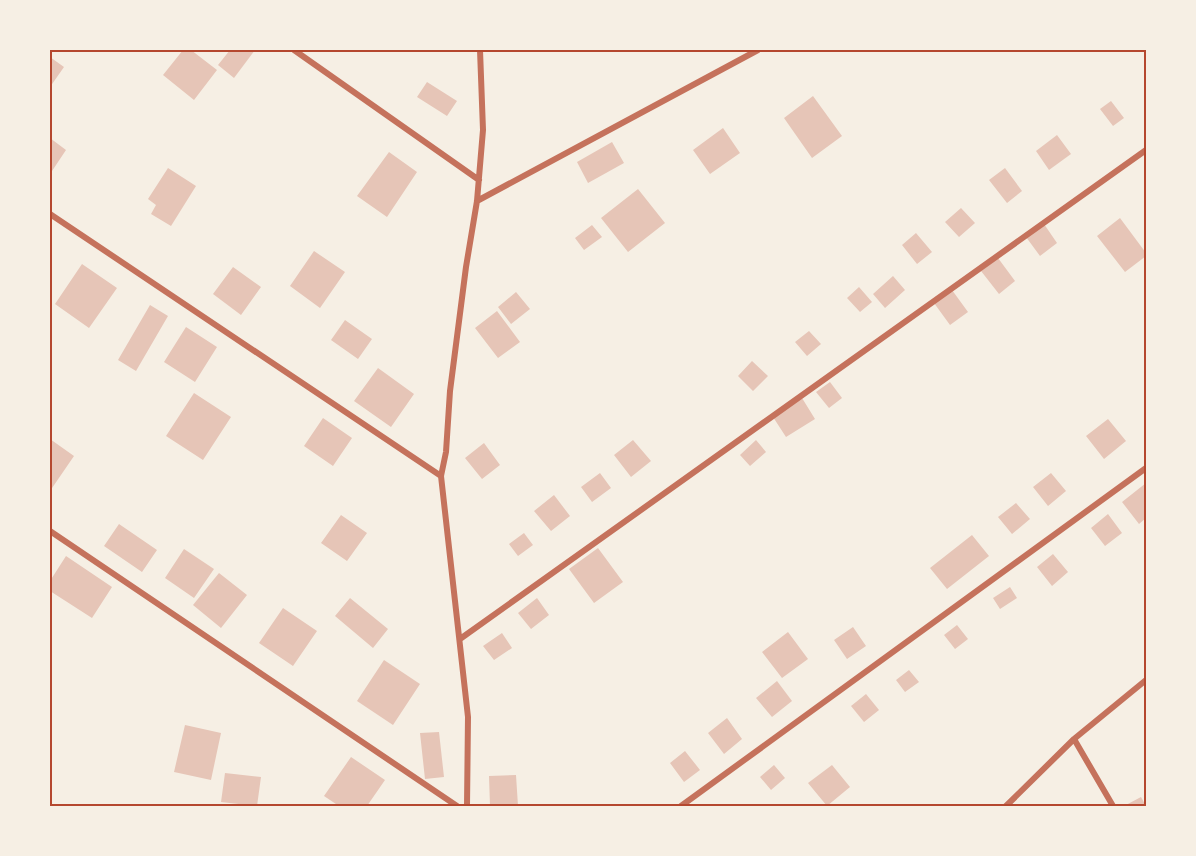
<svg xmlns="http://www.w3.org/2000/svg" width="1196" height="856" font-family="'Roboto Condensed',sans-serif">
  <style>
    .building { fill: #e6c5b7 }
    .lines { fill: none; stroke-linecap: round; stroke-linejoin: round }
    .minor { stroke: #c5725c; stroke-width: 6 }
    .neatline { fill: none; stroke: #b5482f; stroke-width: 2 }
  </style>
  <rect width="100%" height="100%" fill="#f6efe4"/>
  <!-- building -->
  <path class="building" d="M 183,50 L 191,50 L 217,70 L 194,100 L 163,75 Z
    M 230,50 L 255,50 L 234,78 L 218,65 Z
    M 50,57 L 64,67 L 50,87 Z
    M 427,82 L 457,101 L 447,116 L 417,97 Z
    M 813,96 L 842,136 L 812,158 L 784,118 Z
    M 1111,101 L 1124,118 L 1113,126 L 1100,109 Z
    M 723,128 L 740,153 L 710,174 L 693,150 Z
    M 1057,135 L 1071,154 L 1049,170 L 1036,151 Z
    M 50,138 L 66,150 L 50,174 Z
    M 612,142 L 624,163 L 588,183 L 577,162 Z
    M 389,152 L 417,172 L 387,217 L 357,196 Z
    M 168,168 L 196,186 L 171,226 L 151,214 L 156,205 L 148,199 Z
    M 1005,168 L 1022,191 L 1007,203 L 989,180 Z
    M 638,189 L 665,223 L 628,252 L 601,218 Z
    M 961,208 L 975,223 L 959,237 L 945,222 Z
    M 1120,218 L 1146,253 L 1146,256 L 1125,272 L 1097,236 Z
    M 1044,224 L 1057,243 L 1040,256 L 1026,237 Z
    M 592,225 L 602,237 L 584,250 L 575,238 Z
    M 916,233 L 932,252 L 917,264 L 902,245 Z
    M 314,251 L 345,272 L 320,308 L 290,286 Z
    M 998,258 L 1015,281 L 999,294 L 981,271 Z
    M 82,264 L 117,288 L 89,328 L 55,304 Z
    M 233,267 L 261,287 L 241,315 L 213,294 Z
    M 893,276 L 905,290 L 885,308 L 873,294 Z
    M 859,287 L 872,302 L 860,312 L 847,298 Z
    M 952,290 L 968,312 L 950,325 L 934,303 Z
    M 516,292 L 530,309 L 511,324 L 498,307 Z
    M 150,305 L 168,316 L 136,371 L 118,360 Z
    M 497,311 L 520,342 L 498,358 L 475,328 Z
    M 345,320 L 372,339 L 358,359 L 331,340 Z
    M 186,327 L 217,347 L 195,382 L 164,362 Z
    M 809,331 L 821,344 L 807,356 L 795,342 Z
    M 752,361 L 768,376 L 753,391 L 738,376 Z
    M 378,368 L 414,394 L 391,427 L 354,401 Z
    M 830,382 L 842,398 L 829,408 L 816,392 Z
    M 194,393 L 231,417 L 203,460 L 166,436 Z
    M 802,398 L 815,419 L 786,437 L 773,417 Z
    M 323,418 L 352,438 L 333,466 L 304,446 Z
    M 1108,419 L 1126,441 L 1104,459 L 1086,436 Z
    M 50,439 L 74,456 L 50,491 Z
    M 633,440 L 651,461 L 631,477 L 614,455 Z
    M 756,440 L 766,452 L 750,466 L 740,455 Z
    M 484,443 L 500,465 L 482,479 L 465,458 Z
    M 600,473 L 611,488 L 592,502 L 581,487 Z
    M 1051,473 L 1066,491 L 1048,506 L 1033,487 Z
    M 1146,483 L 1146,518 L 1139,524 L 1122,502 Z
    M 554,495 L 570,516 L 551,531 L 534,511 Z
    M 1016,503 L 1030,519 L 1012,534 L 998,517 Z
    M 1108,514 L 1122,533 L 1105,546 L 1091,528 Z
    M 341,515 L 367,533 L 347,561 L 321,543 Z
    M 119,524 L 157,550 L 142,572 L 104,546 Z
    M 524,533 L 533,545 L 518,556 L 509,544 Z
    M 972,535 L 989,556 L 947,589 L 930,568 Z
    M 598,548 L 623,582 L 594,603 L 569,569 Z
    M 184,549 L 214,569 L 194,598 L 165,578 Z
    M 1053,554 L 1068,572 L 1052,586 L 1037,567 Z
    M 66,556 L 112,587 L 92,618 L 50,591 L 50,581 Z
    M 219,573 L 247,595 L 221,628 L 193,605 Z
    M 1010,587 L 1017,598 L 1000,609 L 993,598 Z
    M 350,598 L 388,629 L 373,648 L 335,616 Z
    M 537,598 L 549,615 L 531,629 L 518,613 Z
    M 283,608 L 317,631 L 293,666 L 259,643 Z
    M 957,625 L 968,639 L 955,649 L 944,635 Z
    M 853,627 L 866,646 L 847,659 L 834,640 Z
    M 788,632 L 808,659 L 782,678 L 762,652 Z
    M 502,633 L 512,648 L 494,660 L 483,646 Z
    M 384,660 L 420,684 L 393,725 L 357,701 Z
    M 909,670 L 919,682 L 905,692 L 896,680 Z
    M 777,681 L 792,701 L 772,717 L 756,698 Z
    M 866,694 L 879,710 L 864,722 L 851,706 Z
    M 727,718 L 742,739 L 724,754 L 708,733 Z
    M 185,725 L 221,733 L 211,780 L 174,772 Z
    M 439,732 L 444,777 L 425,779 L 420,733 Z
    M 685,751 L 700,770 L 684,782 L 670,763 Z
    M 351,757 L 385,780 L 367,806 L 339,806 L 324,796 Z
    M 774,765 L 785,778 L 771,790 L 760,777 Z
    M 832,765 L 850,787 L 827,806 L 808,783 Z
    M 225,773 L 261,777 L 257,806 L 221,802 Z
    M 516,775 L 518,806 L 490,806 L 489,776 Z
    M 1141,797 L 1146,806 L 1124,806 Z"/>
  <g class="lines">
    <!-- minor -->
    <path class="minor" d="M 294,50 L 479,180
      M 477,201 L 758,50
      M 50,214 L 441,476
      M 50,531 L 457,806
      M 460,639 L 1146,150
      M 1074,739 L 1113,806
      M 467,806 L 468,717 L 441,476 L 446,452 L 450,391 L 466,267 L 477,201 L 483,130 L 480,50
      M 681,806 L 1146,468
      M 1006,806 L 1074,739 L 1146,680"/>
  </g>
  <!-- border -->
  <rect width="1196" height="856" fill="none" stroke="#f6efe4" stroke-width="102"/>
  <rect x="51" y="51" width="1094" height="754" class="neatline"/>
</svg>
